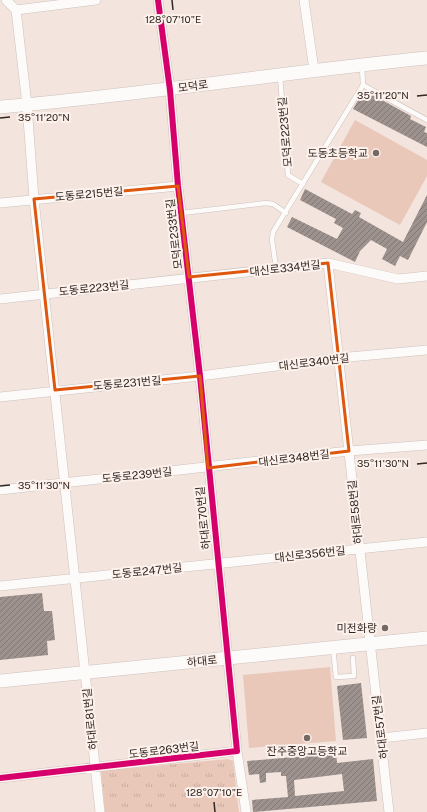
<svg xmlns="http://www.w3.org/2000/svg" width="427" height="812" font-family="'Public Sans','Noto Sans KR',sans-serif">
  <style>
    .green { fill: #e9c7b9 }
    .park { fill: url(#park-tufts) }
    .building { fill: url(#building-hatch); fill-rule: evenodd }
    .lines { fill: none; stroke-linecap: round; stroke-linejoin: round }
    .lane-casing { stroke: #cdc1bc; stroke-width: 5.5 }
    .street-casing { stroke: #cdc1bc; stroke-width: 10 }
    .secondary-casing { stroke: #cdc1bc; stroke-width: 14 }
    .lane { stroke: #fdfbfa; stroke-width: 4.5 }
    .street { stroke: #fdfbfa; stroke-width: 9 }
    .secondary { stroke: #fdfbfa; stroke-width: 13 }
    .cycleway-casing { stroke: #fdf1ec; stroke-width: 8 }
    .cycleway { stroke: #d6006c; stroke-width: 6 }
    .marked { fill: none; stroke: #df560d; stroke-width: 3; stroke-linejoin: round }
    .ticks { fill: none; stroke: #322722; stroke-width: 1.5 }
    .poi-dot { fill: #766963; stroke: #fdf1ec; stroke-width: 1.5 }
    .labels { text-anchor: middle; stroke-width: 4; stroke-linejoin: round; paint-order: stroke }
    .street-label { font-size: 11px; fill: #322722; stroke: #fdf1ec }
    .poi-label { font-size: 11px; fill: #322722; stroke: #fdf1ec; text-anchor: end }
    .ticks-label { font-size: 10px; text-anchor: middle; fill: #322722; stroke: #fdf1ec; stroke-width: 4; stroke-linejoin: round; paint-order: stroke }
  </style>
  <defs>
    <pattern id="park-tufts" width="24" height="20" patternUnits="userSpaceOnUse"><rect width="24" height="20" fill="#e9c7b9"/><path d="M3 7l-1-3M5 7V3M7 7l1-3M15 17l-1-3M17 17v-4M19 17l1-3" fill="none" stroke="#c8ab9f"/></pattern>
    <pattern id="building-hatch" width="6" height="6" patternUnits="userSpaceOnUse"><rect width="6" height="6" fill="#9d928d"/><path d="M-1 1l2-2M0 6l6-6M5 7l2-2" fill="none" stroke="#817773"/></pattern>
  </defs>
  <rect width="100%" height="100%" fill="#f3e4dd"/>
  <!-- green -->
  <path class="green" d="M 355,120 L 427,160 L 427,176 L 400,225 L 321,182 Z
    M 330,667 L 336,741 L 249,748 L 243,675 Z"/>
  <!-- park -->
  <path class="park" d="M 228,759 L 233,761 L 239,812 L 105,812 L 101,771 Z"/>
  <!-- building -->
  <path class="building" d="M 364,90 L 411,116 L 410,119 L 426,127 L 424,132 L 427,133 L 427,147 L 353,109 Z
    M 305,189 L 352,214 L 355,210 L 361,213 L 359,217 L 403,242 L 427,195 L 427,222 L 408,260 L 400,256 L 395,266 L 382,259 L 387,249 L 371,240 L 360,251 L 355,262 L 287,227 L 292,217 L 337,239 L 343,228 L 334,223 L 336,219 L 300,200 Z
    M 42,593 L 44,611 L 52,611 L 55,640 L 47,641 L 48,655 L 0,660 L 0,597 Z
    M 361,683 L 367,738 L 343,740 L 337,686 Z
    M 336,751 L 337,763 L 373,759 L 377,801 L 253,812 L 252,800 L 288,797 L 286,776 L 281,776 L 281,772 L 266,773 L 266,782 L 260,783 L 259,774 L 249,775 L 247,761 L 306,756 L 306,753 ZM 342,774 L 344,791 L 295,796 L 294,780 Z"/>
  <g class="lines">
    <!-- lane casing -->
    <g class="lane-casing">
      <path id="lane" d="M 280,76 L 288,175 L 303,184
        M 363,85 L 427,120
        M 182,213 L 266,203 L 273,204 L 286,213
        M 276,268 L 272,240 L 273,232 L 363,85 L 362,66
        M 333,648 L 336,677 L 354,676 L 353,658"/>
    </g>
    <!-- street casing -->
    <g class="street-casing">
      <path id="street" d="M 6,0 L 16,10 L 96,0
        M 304,0 L 314,70
        M 16,10 L 27,105 L 34,199 L 100,812
        M 0,203 L 178,186
        M 328,263 L 389,812
        M 0,299 L 328,263 L 398,279 L 427,276
        M 0,397 L 200,376 L 338,358 L 427,350
        M 0,490 L 349,451 L 427,445
        M 0,586 L 427,542
        M 382,738 L 427,733
        M 237,751 L 246,812
        M 0,778 L 237,751 L 200,376 L 178,186 L 170,90 L 158,0"/>
    </g>
    <!-- secondary casing -->
    <g class="secondary-casing">
      <path id="secondary" d="M 0,107 C 143,95 284,72 427,58
        M 0,681 L 427,638"/>
    </g>
    <!-- lane -->
    <use href="#lane" class="lane"/>
    <!-- street -->
    <use href="#street" class="street"/>
    <!-- secondary -->
    <use href="#secondary" class="secondary"/>
    <!-- cycleway casing -->
    <g class="cycleway-casing">
      <path id="cycleway" d="M 0,778 L 237,751 L 200,376 L 178,186 L 170,90 L 158,0"/>
    </g>
    <!-- cycleway -->
    <use href="#cycleway" class="cycleway"/>
  </g>
  <!-- marked area -->
  <path class="marked" d="M 178,186 L 189,277 L 328,263 L 349,451 L 208,468 L 200,376 L 55,390 L 34,199 Z"/>
  <!-- ticks -->
  <path class="ticks" d="M 172,0 L 173,10M 417,96 L 427,95M 0,118 L 10,117M 417,464 L 427,463M 0,486 L 10,485M 214,802 L 215,812"/>
  <!-- markers -->
  <g class="poi-dot">
    <circle cx="376" cy="153" r="4"/>
    <circle cx="385" cy="628" r="4"/>
    <circle cx="307" cy="738" r="4"/>
  </g>
  <g class="labels">
    <!-- street labels -->
    <g class="street-label">
      <text transform="translate(193 86) rotate(-8)" y="4">모덕로</text>
      <text transform="translate(285 132) rotate(-95)" y="4">모덕로223번길</text>
      <text transform="translate(89 194) rotate(-5)" y="4">도동로215번길</text>
      <text transform="translate(174 234) rotate(-97)" y="4">모덕로233번길</text>
      <text transform="translate(285 268) rotate(-6)" y="4">대신로334번길</text>
      <text transform="translate(94 288) rotate(-6)" y="4">도동로223번길</text>
      <text transform="translate(314 362) rotate(-7)" y="4">대신로340번길</text>
      <text transform="translate(127 383) rotate(-5)" y="4">도동로231번길</text>
      <text transform="translate(294 458) rotate(-7)" y="4">대신로348번길</text>
      <text transform="translate(137 475) rotate(-6)" y="4">도동로239번길</text>
      <text transform="translate(355 512) rotate(-96)" y="4">하대로58번길</text>
      <text transform="translate(203 518) rotate(-96)" y="4">하대로70번길</text>
      <text transform="translate(310 554) rotate(-6)" y="4">대신로356번길</text>
      <text transform="translate(147 571) rotate(-6)" y="4">도동로247번길</text>
      <text transform="translate(202 661) rotate(-6)" y="4">하대로</text>
      <text transform="translate(90 719) rotate(-96)" y="4">하대로81번길</text>
      <text transform="translate(380 727) rotate(-97)" y="4">하대로57번길</text>
      <text transform="translate(164 750) rotate(-7)" y="4">도동로263번길</text>
    </g>
    <!-- poi labels -->
    <g class="poi-label">
      <text x="368" y="157">도동초등학교</text>
      <text x="377" y="632">미전화랑</text>
      <text x="307" y="755" text-anchor="middle">잔주중앙고등학교</text>
    </g>
  </g>
  <g class="ticks-label">
    <text x="173" y="23">128°07'10"E</text>
    <text x="383" y="99">35°11'20"N</text>
    <text x="44" y="121">35°11'20"N</text>
    <text x="383" y="467">35°11'30"N</text>
    <text x="44" y="489">35°11'30"N</text>
    <text x="214" y="796">128°07'10"E</text>
  </g>
</svg>
